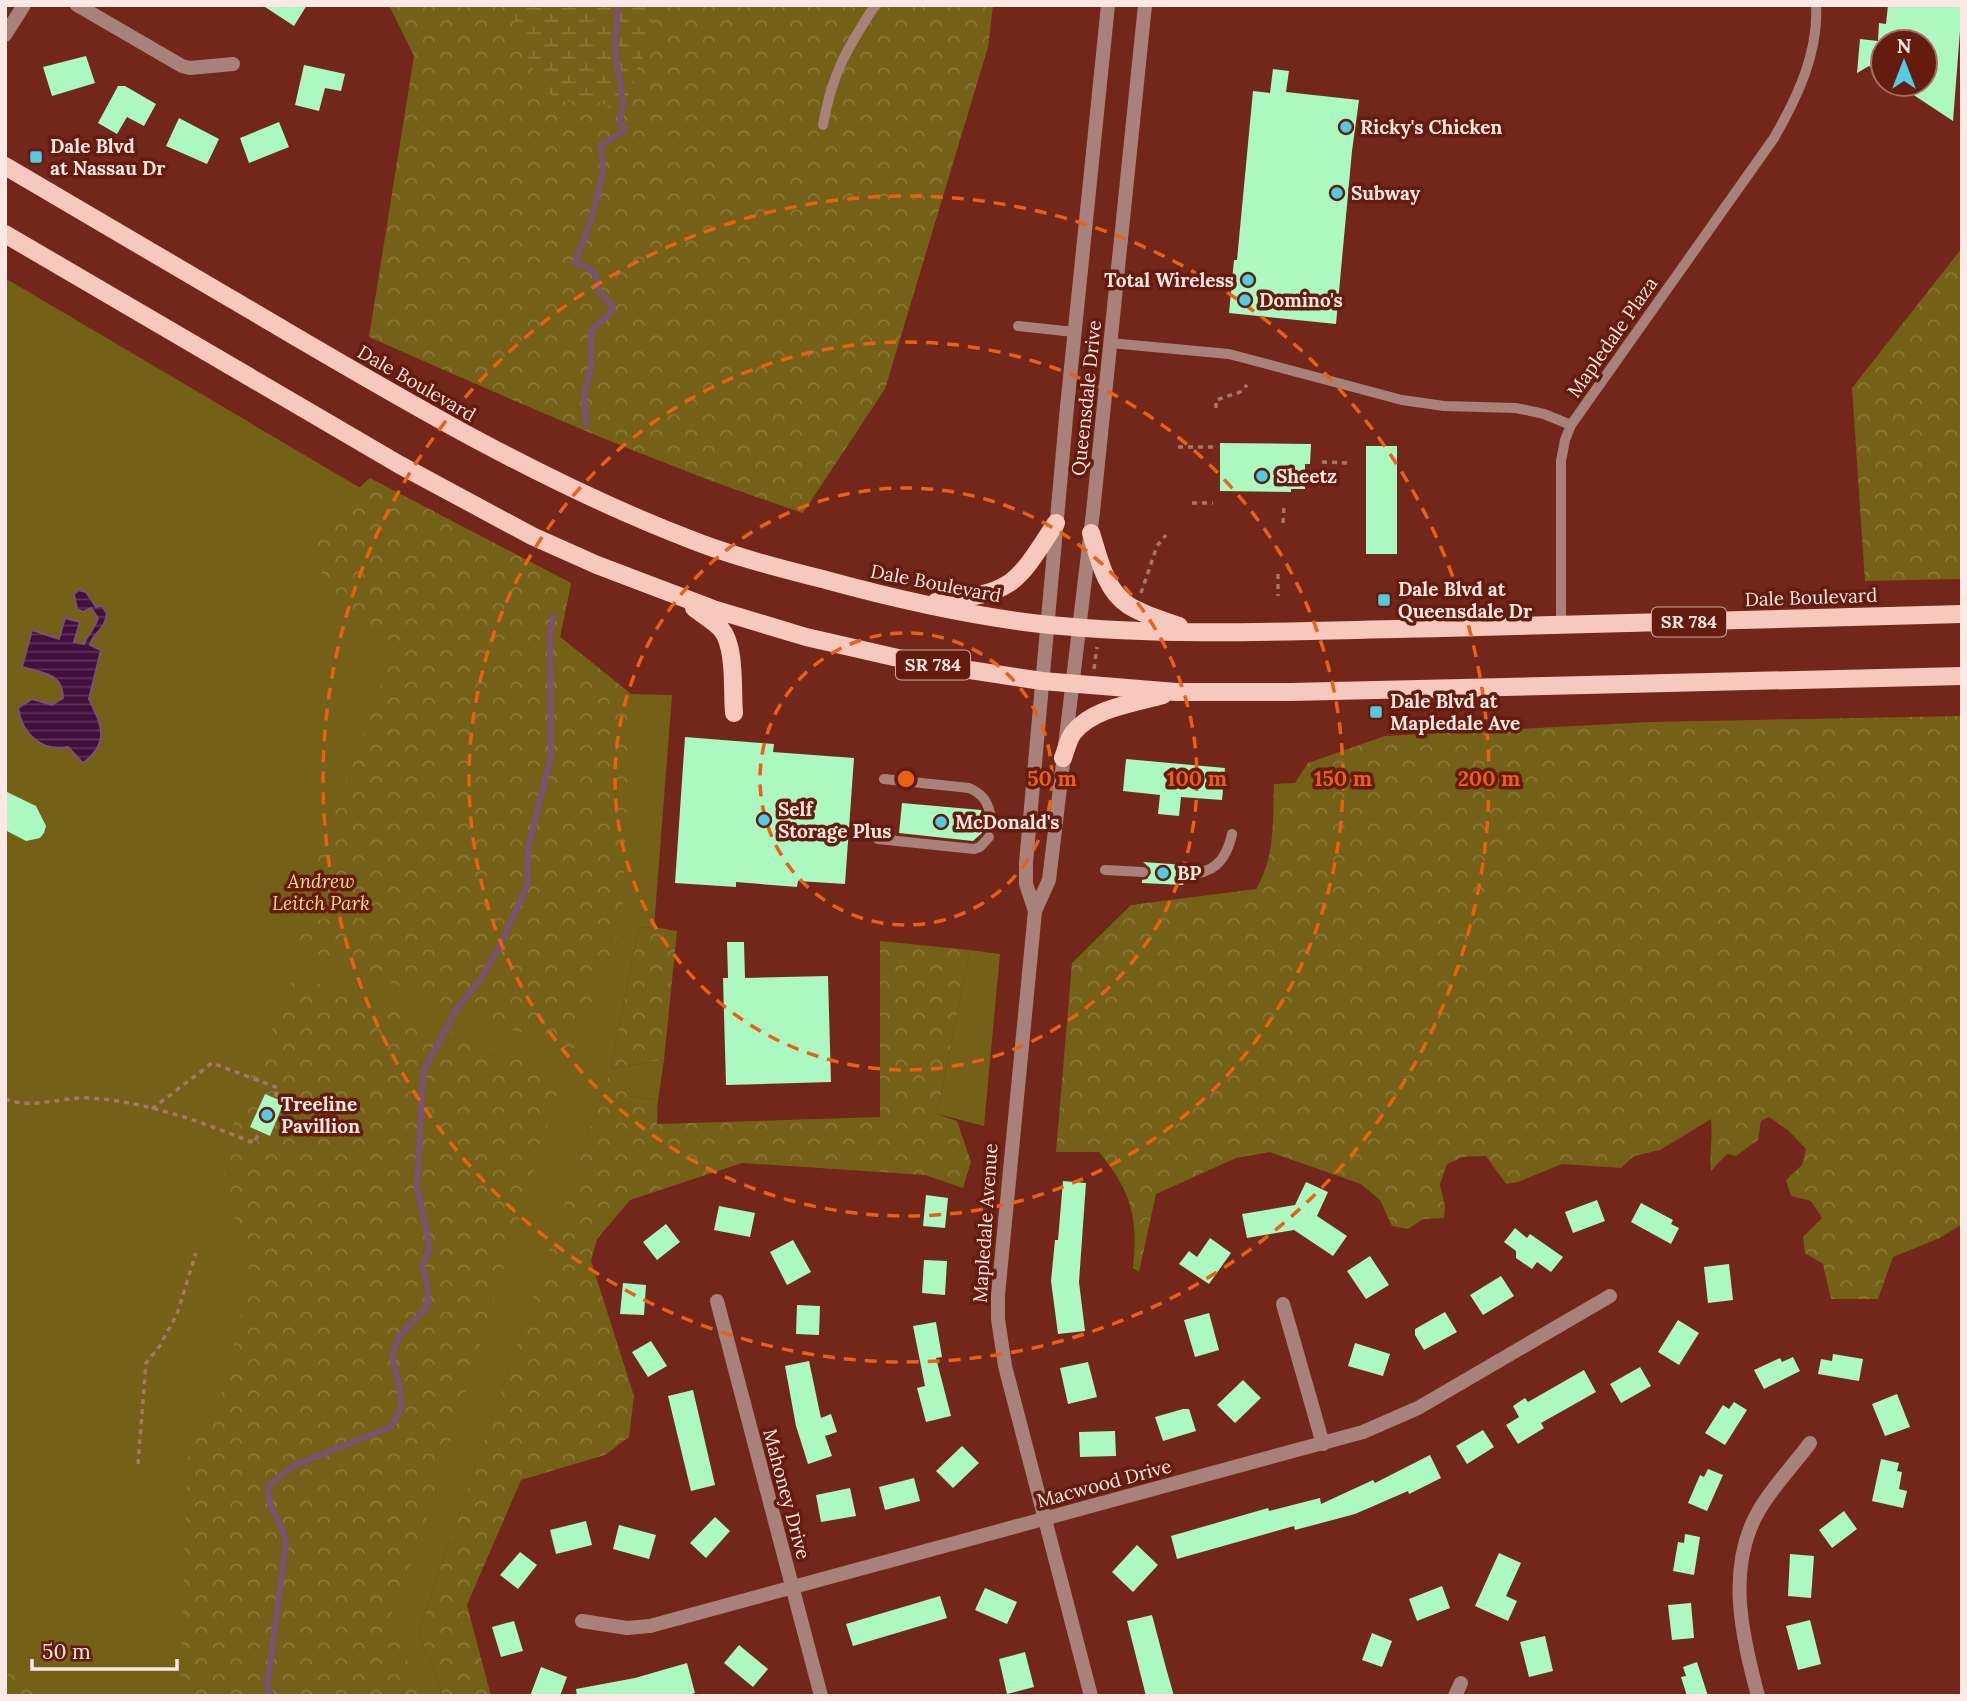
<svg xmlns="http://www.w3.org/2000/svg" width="1967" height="1701" font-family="Lora,serif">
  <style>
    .green { fill: #756017 }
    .forest { fill: url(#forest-crowns) }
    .wetland { fill: url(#wetland-marsh) }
    .water { fill: url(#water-rules); stroke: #7a516f; stroke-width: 2 }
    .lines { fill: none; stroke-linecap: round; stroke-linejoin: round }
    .stream { stroke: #7a516f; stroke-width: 6 }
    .building { fill: #abf8c0 }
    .path { stroke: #a9746b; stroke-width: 3.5; stroke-dasharray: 5 5; stroke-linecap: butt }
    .service { stroke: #a8827a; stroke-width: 10 }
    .minor { stroke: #a8827a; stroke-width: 14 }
    .tertiary { stroke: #a8827a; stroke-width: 14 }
    .primary { stroke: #f7c8be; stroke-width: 18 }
    .ring { fill: none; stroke: #e96017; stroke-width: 3.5; stroke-dasharray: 12 9 }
    .poi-dot { fill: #55cae0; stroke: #651b0e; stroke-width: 2.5 }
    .labels { text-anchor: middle; stroke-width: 7; stroke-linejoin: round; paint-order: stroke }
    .shield { fill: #651b0e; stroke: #cfaba4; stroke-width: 2 }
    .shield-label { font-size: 18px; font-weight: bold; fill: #fce9e4 }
    .poi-label { font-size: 19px; font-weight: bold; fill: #fce9e4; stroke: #651b0e; text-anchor: start }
    .street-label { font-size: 19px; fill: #fce9e4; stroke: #651b0e }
    .park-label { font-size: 19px; font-style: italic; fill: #f9dc7f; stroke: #651b0e }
    .centre { fill: #e96017; stroke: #651b0e; stroke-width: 3.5 }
    .ring-label { font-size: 21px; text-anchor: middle; font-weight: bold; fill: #e96017; stroke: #651b0e; stroke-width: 7; stroke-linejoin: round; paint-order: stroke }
  </style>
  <defs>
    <pattern id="forest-crowns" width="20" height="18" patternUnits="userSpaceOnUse" patternTransform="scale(1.75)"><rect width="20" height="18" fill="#756017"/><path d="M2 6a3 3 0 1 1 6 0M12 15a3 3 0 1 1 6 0" fill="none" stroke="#8a7739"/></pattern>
    <pattern id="wetland-marsh" width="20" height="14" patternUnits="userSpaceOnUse" patternTransform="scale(1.75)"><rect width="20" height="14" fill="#756017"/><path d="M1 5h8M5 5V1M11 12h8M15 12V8" fill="none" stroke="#8a7739"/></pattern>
    <pattern id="water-rules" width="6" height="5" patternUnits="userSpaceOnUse" patternTransform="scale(1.75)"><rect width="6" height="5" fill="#43103d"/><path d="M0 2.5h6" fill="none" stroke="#5f3359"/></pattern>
  </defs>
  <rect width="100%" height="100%" fill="#72271a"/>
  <!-- green -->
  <path class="green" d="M 5,278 L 379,499 L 571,583 L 560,637 L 631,694 L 672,695 L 654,927 L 639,928 L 611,1068 L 664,1060 L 658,1100 L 629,1096 L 611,1069 L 419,1632 L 443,1696 L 5,1696 Z
    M 970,950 L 1000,954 L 984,1126 L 937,1114 Z"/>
  <!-- forest -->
  <path class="forest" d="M 389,5 L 993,5 L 988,47 L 885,389 L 803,513 C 655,464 512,400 369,337 L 414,56 Z
    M 1962,248 L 1962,579 L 1865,581 L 1852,388 Z
    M 370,478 L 571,583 L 560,637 L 631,694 L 622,923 L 572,1052 L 302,949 L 293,929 L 394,649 L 370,640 L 326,581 L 308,546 L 334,510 Z
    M 1962,716 L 1962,1224 L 1940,1238 L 1893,1257 L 1878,1299 L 1831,1299 L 1823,1264 L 1805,1253 L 1803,1237 L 1822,1218 L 1811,1201 L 1791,1196 L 1786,1180 L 1802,1165 L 1806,1149 L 1788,1130 L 1769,1117 L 1761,1121 L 1758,1140 L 1736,1156 L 1727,1154 L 1711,1171 C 1709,1153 1713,1136 1711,1119 L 1660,1150 L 1634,1156 L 1621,1168 L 1562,1164 L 1518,1182 L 1506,1184 L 1486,1156 L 1463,1157 L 1447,1164 L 1440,1184 L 1445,1207 L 1444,1218 L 1423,1219 L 1408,1229 L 1392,1226 L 1380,1200 L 1361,1184 L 1270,1152 L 1236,1158 L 1156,1194 L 1139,1272 L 1133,1268 C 1138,1216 1132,1193 1099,1152 L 1056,1152 L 1072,963 L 1131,905 L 1256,889 C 1275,858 1273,820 1274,784 L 1295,783 L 1308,763 L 1385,736 L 1649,722 Z
    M 654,927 L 677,931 L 664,1060 L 611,1068 L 629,1096 L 658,1100 L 657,1124 L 880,1117 L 880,941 L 970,950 L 937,1114 L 957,1121 L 971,1162 L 963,1188 L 925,1175 L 742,1163 L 630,1200 L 597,1239 L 591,1261 L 634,1396 L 629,1437 L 605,1455 L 521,1480 L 467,1605 L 491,1696 L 443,1696 L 419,1632 L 611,1068 L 639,928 Z
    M 295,975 L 555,1072 L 560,1084 L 415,1556 L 392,1611 L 396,1630 L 420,1696 L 180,1696 L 188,1456 L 220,1397 L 251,1277 L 224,1175 L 236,1111 Z
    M 5,1659 L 27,1683 L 61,1696 L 5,1696 Z"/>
  <!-- wetland -->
  <path class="wetland" d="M 511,5 L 638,5 L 652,17 L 653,38 L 634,74 L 632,101 L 620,120 C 609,105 600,99 580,100 C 575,100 568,102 564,101 C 535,96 518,30 511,5 Z"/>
  <!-- water -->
  <path class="water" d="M 79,590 L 86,592 L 96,607 L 102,606 L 107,614 C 104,632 93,632 90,645 L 101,650 L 89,699 C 101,724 111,742 83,763 L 68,747 C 41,752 22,734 18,708 L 32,699 L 52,705 L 63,698 C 63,673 42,673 22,667 L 32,630 L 59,639 L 65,618 L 80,622 L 74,642 L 84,644 C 88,634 95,628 98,618 L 91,608 L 83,612 L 77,609 L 74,594 Z"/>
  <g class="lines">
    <!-- stream -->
    <path class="stream" d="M 586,425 L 584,394 L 591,366 L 591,330 L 611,313 L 612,305 L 599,292 L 595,273 L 583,265 L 576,264 L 576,259 L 590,224 L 603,172 L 601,145 L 624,131 L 620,120 L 623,104 L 615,48 L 618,5
      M 272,1696 L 267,1688 L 286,1542 C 282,1518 267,1513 268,1486 L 295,1465 L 391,1427 L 401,1408 L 400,1389 L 392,1356 L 399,1336 L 428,1306 L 427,1281 L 422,1266 L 430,1249 L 417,1186 L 423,1073 L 455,1011 L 480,980 L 499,947 L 527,886 L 528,848 L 551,756 L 550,634 L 553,617"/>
  </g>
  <!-- building -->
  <path class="building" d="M 262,5 L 307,5 L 294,26 Z
    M 1888,5 L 1962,5 L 1953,121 L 1897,84 L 1925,84 L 1925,42 L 1883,42 L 1883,75 L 1869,66 L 1857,73 L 1860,39 L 1878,41 L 1879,23 L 1886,24 Z
    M 86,56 L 95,83 L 52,96 L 43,67 Z
    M 304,65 L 345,74 L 341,91 L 325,88 L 319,111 L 295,105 Z
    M 1273,69 L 1289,71 L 1286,92 L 1359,100 L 1352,151 L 1336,324 L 1229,313 L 1234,260 L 1237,260 L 1253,91 L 1270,93 Z
    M 118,86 L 125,86 L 156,104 L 144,126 L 127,117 L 117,134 L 98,123 Z
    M 179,118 L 219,139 L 207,164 L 166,146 Z
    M 279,122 L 289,147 L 249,163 L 240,138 Z
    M 1220,443 L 1311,444 L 1310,464 L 1305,464 L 1305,489 L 1291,489 L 1291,492 L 1220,491 Z
    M 1366,446 L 1397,446 L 1397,554 L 1366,554 Z
    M 685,737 L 774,744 L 773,752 L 854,758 L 845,884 L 798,881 L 797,887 L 736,882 L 736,887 L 675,883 Z
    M 1126,759 L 1225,768 L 1222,800 L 1181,797 L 1179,816 L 1158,814 L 1160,795 L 1123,791 Z
    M 5,791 L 36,806 L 46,826 L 44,833 L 40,838 L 26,841 L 5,830 Z
    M 902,803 L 981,810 L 983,818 L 982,833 L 973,841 L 899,833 Z
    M 1143,862 L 1185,865 L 1176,874 L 1178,879 L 1184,882 L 1183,885 L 1142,883 L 1142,880 L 1147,879 L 1151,873 L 1150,868 Z
    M 727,942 L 744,942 L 745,978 L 828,976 L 831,1082 L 726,1085 L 723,978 L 728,978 Z
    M 265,1094 L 284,1102 L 270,1136 L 250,1127 Z
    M 1063,1181 L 1086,1183 L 1079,1282 L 1085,1331 L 1058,1334 L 1051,1281 L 1055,1240 L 1058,1240 Z
    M 1306,1182 L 1328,1192 L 1317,1216 L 1347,1236 L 1333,1256 L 1294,1230 L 1247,1238 L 1242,1214 L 1295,1205 Z
    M 926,1195 L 948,1198 L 945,1228 L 923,1226 Z
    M 1597,1200 L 1605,1221 L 1573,1233 L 1565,1212 Z
    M 1641,1203 L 1673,1220 L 1671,1224 L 1679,1228 L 1671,1244 L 1631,1222 Z
    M 719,1206 L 755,1213 L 750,1237 L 714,1230 Z
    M 666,1224 L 680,1242 L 657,1260 L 643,1242 Z
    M 1515,1228 L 1527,1238 L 1530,1234 L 1563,1257 L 1551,1272 L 1537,1262 L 1532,1269 L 1516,1258 L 1516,1251 L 1504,1242 Z
    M 1210,1238 L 1231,1253 L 1209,1284 L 1179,1264 L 1189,1251 L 1197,1257 Z
    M 793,1240 L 811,1272 L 787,1285 L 770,1252 Z
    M 1370,1256 L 1389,1285 L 1366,1299 L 1347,1271 Z
    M 924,1260 L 947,1261 L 945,1295 L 922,1293 Z
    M 1729,1264 L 1733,1300 L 1708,1303 L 1704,1267 Z
    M 1501,1276 L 1514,1296 L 1483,1315 L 1470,1295 Z
    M 623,1283 L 646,1285 L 644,1315 L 620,1314 Z
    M 797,1305 L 820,1306 L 819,1335 L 796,1334 Z
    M 1445,1312 L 1457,1332 L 1424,1350 L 1415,1335 L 1415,1329 Z
    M 1209,1313 L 1219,1350 L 1195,1357 L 1184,1320 Z
    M 1678,1320 L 1699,1333 L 1679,1365 L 1658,1352 Z
    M 936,1322 L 942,1357 L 936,1358 L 951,1416 L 926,1422 L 917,1388 L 925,1386 L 913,1326 Z
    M 651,1341 L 667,1366 L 648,1377 L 632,1352 Z
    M 1355,1343 L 1390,1354 L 1383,1376 L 1348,1366 Z
    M 1833,1354 L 1863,1359 L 1859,1381 L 1818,1374 L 1821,1359 L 1832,1361 Z
    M 1793,1357 L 1800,1371 L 1764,1389 L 1754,1370 L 1780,1358 L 1782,1362 Z
    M 809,1361 L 821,1418 L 831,1414 L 837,1432 L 825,1436 L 832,1456 L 808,1464 L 796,1426 L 785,1366 Z
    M 1088,1362 L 1097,1397 L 1068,1404 L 1060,1368 Z
    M 1640,1367 L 1651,1386 L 1621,1403 L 1610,1384 Z
    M 1584,1370 L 1596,1392 L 1541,1423 L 1544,1428 L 1518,1444 L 1506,1425 L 1519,1417 L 1513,1406 L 1525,1398 L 1528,1402 Z
    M 1243,1380 L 1261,1398 L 1235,1423 L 1217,1405 Z
    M 693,1390 L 715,1485 L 691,1491 L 668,1396 Z
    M 1897,1394 L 1910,1427 L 1885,1436 L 1872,1404 Z
    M 1734,1402 L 1747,1410 L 1725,1445 L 1705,1433 L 1723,1405 L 1729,1409 Z
    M 1183,1409 L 1189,1409 L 1196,1431 L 1163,1441 L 1155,1417 Z
    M 1483,1430 L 1494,1447 L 1467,1464 L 1456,1446 Z
    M 1115,1431 L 1116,1456 L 1080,1457 L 1079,1432 Z
    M 962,1446 L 979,1463 L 953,1488 L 936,1471 Z
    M 1430,1455 L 1441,1478 L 1409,1494 L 1408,1491 L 1355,1514 L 1295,1530 L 1294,1526 L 1177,1559 L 1171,1536 L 1268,1508 L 1269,1511 L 1320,1498 L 1321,1504 L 1373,1480 L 1375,1483 Z
    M 1881,1459 L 1899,1463 L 1897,1471 L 1902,1472 L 1899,1489 L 1907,1491 L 1903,1508 L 1872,1501 Z
    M 1708,1469 L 1723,1475 L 1707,1511 L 1688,1503 L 1700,1475 L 1704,1477 Z
    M 914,1478 L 920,1501 L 885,1510 L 879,1487 Z
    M 850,1488 L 856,1516 L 821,1522 L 816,1495 Z
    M 1844,1511 L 1857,1529 L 1832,1548 L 1819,1530 Z
    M 715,1517 L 730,1531 L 706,1558 L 690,1543 Z
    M 586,1521 L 592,1545 L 556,1554 L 550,1530 Z
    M 619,1525 L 656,1535 L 649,1559 L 613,1549 Z
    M 1685,1534 L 1700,1537 L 1694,1575 L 1673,1571 L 1678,1542 L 1684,1543 Z
    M 1137,1545 L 1158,1565 L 1133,1592 L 1112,1572 Z
    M 520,1552 L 537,1565 L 518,1589 L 500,1575 Z
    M 1499,1553 L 1521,1563 L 1506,1596 L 1517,1601 L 1508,1621 L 1475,1606 Z
    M 1790,1554 L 1814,1556 L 1811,1598 L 1788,1596 Z
    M 1442,1586 L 1450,1608 L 1417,1621 L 1409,1599 Z
    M 985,1588 L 1017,1602 L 1007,1624 L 975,1610 Z
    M 940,1596 L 947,1618 L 853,1646 L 846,1624 Z
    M 1691,1603 L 1694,1638 L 1672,1640 L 1668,1605 Z
    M 1152,1615 L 1166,1668 L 1174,1696 L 1146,1696 L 1127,1621 Z
    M 1810,1620 L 1821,1664 L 1798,1670 L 1786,1626 Z
    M 514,1621 L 523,1651 L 501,1657 L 492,1627 Z
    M 1372,1633 L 1392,1641 L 1382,1667 L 1362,1660 Z
    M 1545,1636 L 1553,1671 L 1529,1677 L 1520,1642 Z
    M 739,1645 L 768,1669 L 753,1687 L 724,1663 Z
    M 1025,1652 L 1034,1687 L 1007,1694 L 999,1659 Z
    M 1697,1662 L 1708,1696 L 1687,1696 L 1681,1677 L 1686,1676 L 1683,1667 Z
    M 687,1663 L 695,1693 L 685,1696 L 577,1696 L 576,1689 L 635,1678 Z
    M 541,1667 L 567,1677 L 560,1696 L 530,1696 Z"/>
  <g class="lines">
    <!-- path -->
    <path class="path" d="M 1216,408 L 1216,400 L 1240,392 L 1247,385
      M 1178,447 L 1213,447
      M 1322,462 L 1349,463
      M 1192,503 L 1213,503
      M 1283,523 L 1284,506
      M 1278,574 L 1278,596
      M 1141,593 L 1157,546 L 1166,535
      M 1094,669 L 1097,647
      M 5,1099 C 35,1110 62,1096 91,1098 C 148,1102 202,1122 254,1143 L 260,1131
      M 152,1109 L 212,1063 L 278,1088 L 275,1098
      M 138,1464 L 146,1363 L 159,1347 L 177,1314 L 196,1253"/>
    <!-- service -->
    <path class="service" d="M 823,125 C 832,73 847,49 875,5
      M 1018,326 L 1074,332
      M 1110,343 L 1229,354 L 1402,400 L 1444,406 L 1516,408 L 1544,414 L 1571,425
      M 1561,626 L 1561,461 L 1565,440 L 1571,425 L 1774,138 C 1797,98 1819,52 1816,5
      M 884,779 L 969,788 C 983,794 988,802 991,817
      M 878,839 L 974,849 L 980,847 L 989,837
      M 1105,870 L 1143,872
      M 1184,874 C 1212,875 1226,862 1232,834"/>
    <!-- minor -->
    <path class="minor" d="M 77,5 L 182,66 L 190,68 L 233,64
      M 5,35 L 24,5
      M 717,1301 L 821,1696
      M 1283,1304 L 1323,1444
      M 582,1621 L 627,1628 L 650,1626 L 1363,1432 L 1418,1408 L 1610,1296
      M 1455,1696 L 1461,1683
      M 1758,1696 C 1742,1636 1726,1569 1758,1512 C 1772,1487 1793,1466 1810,1443"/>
    <!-- tertiary -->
    <path class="tertiary" d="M 1035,911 L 1026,884 L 1026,863 L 1067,407 L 1108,5
      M 1091,1696 L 1005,1366 L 998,1319 L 998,1295 L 1035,911 L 1049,880 L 1093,512 L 1145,5"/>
    <!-- primary -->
    <path class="primary" d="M 5,166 C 94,219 184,271 274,324 C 412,405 547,485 697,542 C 739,558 783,569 826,580 C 899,600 974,617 1050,625 C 1180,638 1313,630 1443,628 C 1616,624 1789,619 1962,614
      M 5,234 L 400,465 L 532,536 L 597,565 L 713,609 L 806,637 L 911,661 L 1042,681 L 1176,692 L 1290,692 L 1962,676
      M 1091,533 C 1099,558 1105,590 1128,605 C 1143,615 1163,620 1179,626
      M 936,602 C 1013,592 1014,588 1056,523
      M 694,608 C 703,615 714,621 721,629 C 736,646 732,691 734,713
      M 1063,758 C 1066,750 1068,740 1073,733 C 1093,708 1134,703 1163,695"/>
  </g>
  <!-- distance rings -->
  <g class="ring">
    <circle cx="906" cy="779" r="146"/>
    <circle cx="906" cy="779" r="291"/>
    <circle cx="906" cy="779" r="437"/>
    <circle cx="906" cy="779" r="583"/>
  </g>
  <!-- markers -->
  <g class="poi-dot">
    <circle cx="1346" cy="127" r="7"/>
    <rect x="29" y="150" width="14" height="14" rx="3.5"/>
    <circle cx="1337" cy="193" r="7"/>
    <circle cx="1248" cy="280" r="7"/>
    <circle cx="1245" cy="300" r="7"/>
    <circle cx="1262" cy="476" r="7"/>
    <rect x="1377" y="593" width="14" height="14" rx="3.5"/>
    <rect x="1369" y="705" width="14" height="14" rx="3.5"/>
    <circle cx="764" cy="820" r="7"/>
    <circle cx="941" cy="822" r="7"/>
    <circle cx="1163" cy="873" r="7"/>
    <circle cx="267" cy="1115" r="7"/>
  </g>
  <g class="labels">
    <!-- shield labels -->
    <g class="shield">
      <rect x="1652" y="607.5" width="74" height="29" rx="5"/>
      <rect x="896" y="650.5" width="74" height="29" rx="5"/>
    </g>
    <g class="shield-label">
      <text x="1689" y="628">SR 784</text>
      <text x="933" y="671">SR 784</text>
    </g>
    <!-- poi labels -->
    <g class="poi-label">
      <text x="1360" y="134">Ricky's Chicken</text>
      <text x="50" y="153">Dale Blvd<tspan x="50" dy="22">at Nassau Dr</tspan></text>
      <text x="1351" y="200">Subway</text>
      <text x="1234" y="287" text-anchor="end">Total Wireless</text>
      <text x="1259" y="307">Domino's</text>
      <text x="1276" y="483">Sheetz</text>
      <text x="1398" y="596">Dale Blvd at<tspan x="1398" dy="22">Queensdale Dr</tspan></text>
      <text x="1390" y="708">Dale Blvd at<tspan x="1390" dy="22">Mapledale Ave</tspan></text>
      <text x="778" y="816">Self<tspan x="778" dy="22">Storage Plus</tspan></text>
      <text x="955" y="829">McDonald's</text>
      <text x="1177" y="880">BP</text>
      <text x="281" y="1111">Treeline<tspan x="281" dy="22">Pavillion</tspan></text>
    </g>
    <!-- street labels -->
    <g class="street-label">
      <text transform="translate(1612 337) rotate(-55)" y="7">Mapledale Plaza</text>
      <text transform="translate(417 383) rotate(30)" y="7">Dale Boulevard</text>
      <text transform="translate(1086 398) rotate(-84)" y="7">Queensdale Drive</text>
      <text transform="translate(936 583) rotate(11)" y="7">Dale Boulevard</text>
      <text transform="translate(1811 597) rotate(-2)" y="7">Dale Boulevard</text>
      <text transform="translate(985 1223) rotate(-86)" y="7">Mapledale Avenue</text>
      <text transform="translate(1104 1483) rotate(-15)" y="7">Macwood Drive</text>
      <text transform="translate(787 1494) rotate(75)" y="7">Mahoney Drive</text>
    </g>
    <!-- park labels -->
    <g class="park-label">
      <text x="321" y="888">Andrew<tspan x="321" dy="22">Leitch Park</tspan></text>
    </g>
  </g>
  <circle cx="906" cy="779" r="10" class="centre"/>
  <g class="ring-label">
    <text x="1052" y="786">50 m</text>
    <text x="1197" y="786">100 m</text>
    <text x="1343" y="786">150 m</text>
    <text x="1489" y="786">200 m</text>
  </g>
  <!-- border -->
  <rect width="1967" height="1701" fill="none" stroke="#fce9e4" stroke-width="14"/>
  <!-- north arrow -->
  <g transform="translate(1904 63)"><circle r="33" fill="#651b0e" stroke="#a16d64" stroke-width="2"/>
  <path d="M0-5L12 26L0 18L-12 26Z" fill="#55cae0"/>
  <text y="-10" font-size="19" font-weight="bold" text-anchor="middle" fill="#fce9e4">N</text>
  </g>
  <!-- scale -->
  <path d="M32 1659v10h145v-10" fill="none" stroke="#fce9e4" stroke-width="3.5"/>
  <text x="42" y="1659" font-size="21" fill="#fce9e4" stroke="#651b0e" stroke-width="5" paint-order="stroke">50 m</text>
</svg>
